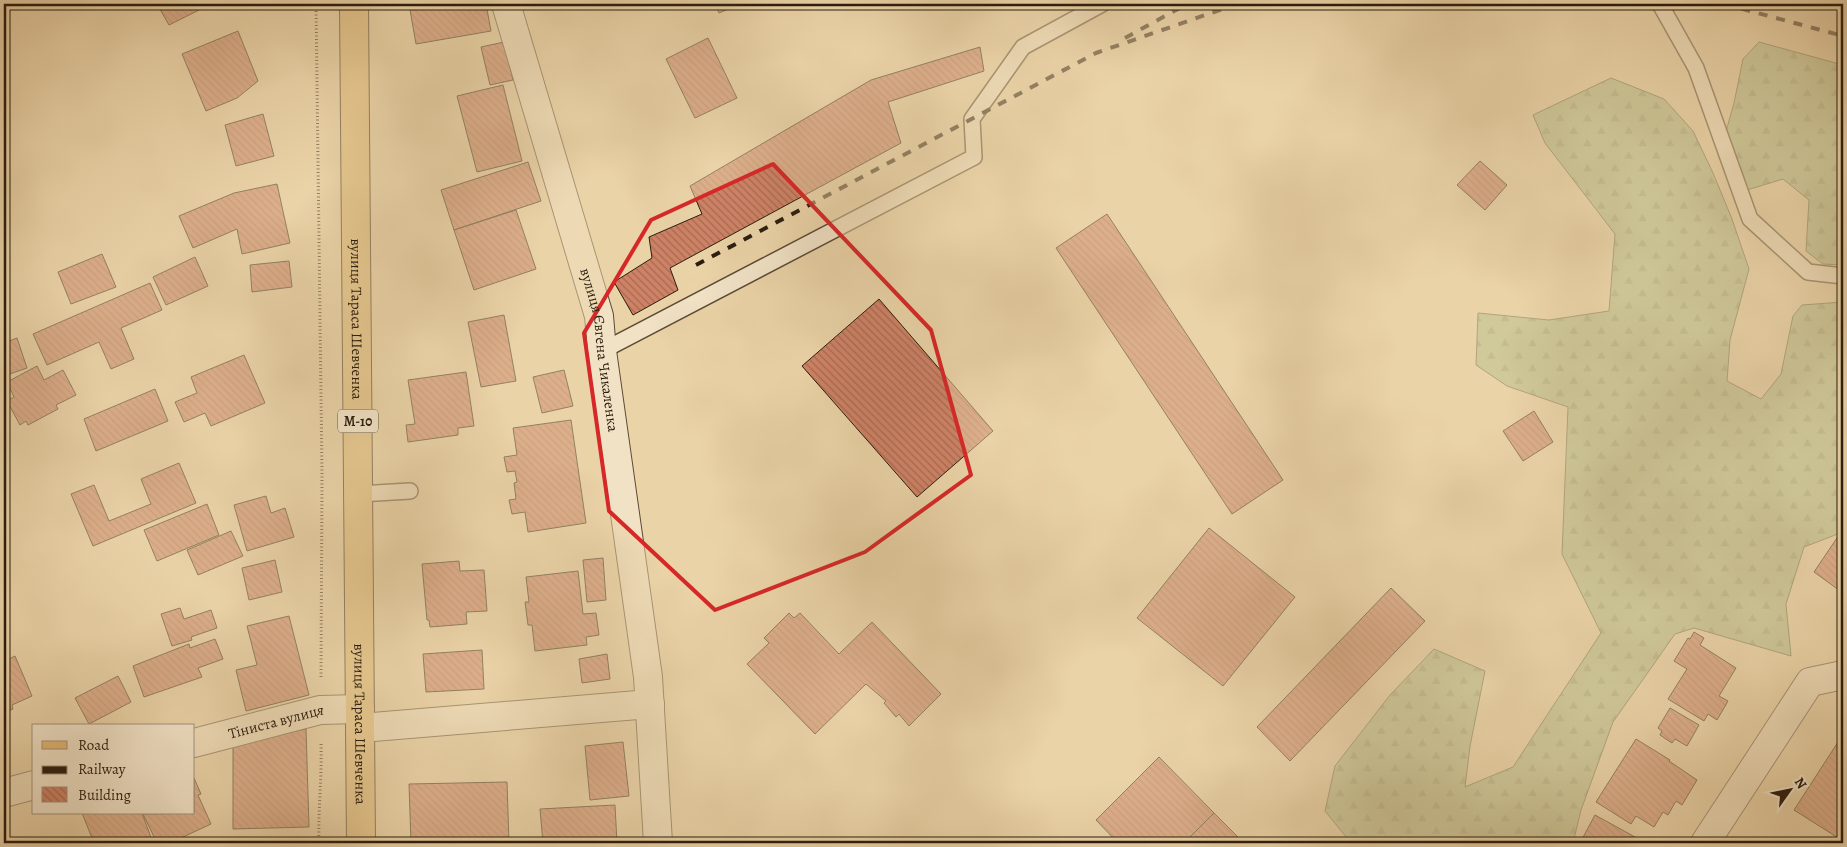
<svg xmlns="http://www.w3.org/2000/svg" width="1847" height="847" font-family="Alegreya,serif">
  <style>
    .forest { fill: url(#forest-firs); stroke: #6e6d4c }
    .building { fill: url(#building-back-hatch); stroke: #2b1d0e }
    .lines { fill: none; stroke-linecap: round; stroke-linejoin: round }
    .lane-casing { stroke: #5b4a34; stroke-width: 18 }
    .street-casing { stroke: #5b4a34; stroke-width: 30 }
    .primary-casing { stroke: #2b1d0e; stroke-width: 30 }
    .path { stroke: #2b1d0e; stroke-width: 3; stroke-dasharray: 1 2.5; stroke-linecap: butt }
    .lane { stroke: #f1e2c6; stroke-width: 15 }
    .street { stroke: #f1e2c6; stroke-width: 28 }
    .primary { stroke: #e5ba74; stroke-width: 28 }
    .rail { stroke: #2b1d0e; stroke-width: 4; stroke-dasharray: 9 9; stroke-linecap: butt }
    .marked { fill: none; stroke: #d62828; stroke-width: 4; stroke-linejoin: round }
    .labels { text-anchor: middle; stroke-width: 4; stroke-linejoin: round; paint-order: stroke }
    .shield { fill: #f1e2c6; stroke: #665845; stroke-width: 1 }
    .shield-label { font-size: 14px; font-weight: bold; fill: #2b1d0e }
    .street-label { font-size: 15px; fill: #2b1d0e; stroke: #f1e2c6 }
  </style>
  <defs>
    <pattern id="forest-firs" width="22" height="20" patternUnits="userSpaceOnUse" patternTransform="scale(1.25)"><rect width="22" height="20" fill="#b2bd8a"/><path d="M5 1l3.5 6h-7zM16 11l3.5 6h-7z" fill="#99a276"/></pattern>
    <pattern id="building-back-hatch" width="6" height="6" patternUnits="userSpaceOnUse" patternTransform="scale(1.25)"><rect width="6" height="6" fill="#ce8266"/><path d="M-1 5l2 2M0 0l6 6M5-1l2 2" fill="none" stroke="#a76a52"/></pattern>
  </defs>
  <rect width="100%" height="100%" fill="#ead3a7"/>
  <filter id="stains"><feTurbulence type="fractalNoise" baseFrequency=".004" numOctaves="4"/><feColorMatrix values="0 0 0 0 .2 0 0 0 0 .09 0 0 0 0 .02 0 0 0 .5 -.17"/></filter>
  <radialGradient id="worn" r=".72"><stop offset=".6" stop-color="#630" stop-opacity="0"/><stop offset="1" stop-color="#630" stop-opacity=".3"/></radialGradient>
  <!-- forest -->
  <path class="forest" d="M 1759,42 L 1843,65 L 1843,265 L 1823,264 L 1806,251 L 1809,200 L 1783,179 L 1747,190 L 1723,142 L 1734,103 L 1743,59 Z
    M 1611,78 L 1664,99 L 1693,131 L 1713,173 L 1732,219 L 1749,269 L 1730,340 L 1727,381 L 1761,399 L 1781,374 L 1793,316 L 1802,305 L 1843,302 L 1843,532 L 1804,547 L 1786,604 L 1791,656 L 1694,628 L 1675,634 L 1613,722 L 1581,810 L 1573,843 L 1351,843 L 1325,811 L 1335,766 L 1390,695 L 1434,649 L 1485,671 L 1470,746 L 1465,787 L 1513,767 L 1601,633 L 1562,554 L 1568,407 L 1507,386 L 1476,365 L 1478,313 L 1549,320 L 1609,311 L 1615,234 L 1545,143 L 1533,115 Z"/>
  <!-- building -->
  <path class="building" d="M 157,4 L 203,4 L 205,7 L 169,25 Z
    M 409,4 L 486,4 L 491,31 L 416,44 Z
    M 715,4 L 740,4 L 719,13 Z
    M 238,31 L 258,81 L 237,98 L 206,111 L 182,54 Z
    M 708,38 L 737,98 L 695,118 L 666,59 Z
    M 504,42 L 513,80 L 490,85 L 481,47 Z
    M 980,47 L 984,71 L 888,102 L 901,143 L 670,268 L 678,290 L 633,315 L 614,282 L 652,258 L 649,237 L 702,214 L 690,186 L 871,80 Z
    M 503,85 L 522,161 L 477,172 L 457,96 Z
    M 263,114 L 274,156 L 236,166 L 225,125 Z
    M 1480,161 L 1507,185 L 1485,210 L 1457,185 Z
    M 528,162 L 541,201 L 454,230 L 441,190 Z
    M 277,184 L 290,243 L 242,254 L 237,229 L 193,248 L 179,216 L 234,193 Z
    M 516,210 L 536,269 L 474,290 L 454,230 Z
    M 1107,214 L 1283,480 L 1232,514 L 1056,248 Z
    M 102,254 L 116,287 L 71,304 L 58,272 Z
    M 195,257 L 208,286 L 166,305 L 153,277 Z
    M 289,261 L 292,287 L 252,292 L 250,265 Z
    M 150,283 L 162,310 L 121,328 L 134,359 L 111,369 L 99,342 L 47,365 L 33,334 Z
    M 879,299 L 993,431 L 917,497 L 802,366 Z
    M 504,315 L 516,381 L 481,387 L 468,322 Z
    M 17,338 L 27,368 L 7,375 L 4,366 L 4,343 Z
    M 244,355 L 265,403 L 211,426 L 205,413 L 184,422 L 175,402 L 197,393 L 191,377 Z
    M 37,366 L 44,380 L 63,370 L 76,395 L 56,405 L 58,409 L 28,425 L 26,421 L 20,425 L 7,401 L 14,397 L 7,382 Z
    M 564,370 L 573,406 L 542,413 L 533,377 Z
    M 466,372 L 474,426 L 458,428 L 458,435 L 408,442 L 406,425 L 415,424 L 408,380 Z
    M 155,389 L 168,421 L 96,451 L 84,419 Z
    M 1534,411 L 1553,442 L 1523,461 L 1503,431 Z
    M 571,420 L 586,523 L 528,532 L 525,512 L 512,514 L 509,500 L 516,499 L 514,483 L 517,482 L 515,471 L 507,472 L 504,457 L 517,455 L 513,428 Z
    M 179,463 L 196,503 L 93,546 L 71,494 L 94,485 L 109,521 L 151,504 L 141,479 Z
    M 266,496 L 271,513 L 285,508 L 294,537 L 247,551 L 234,505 Z
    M 207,504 L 219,535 L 157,561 L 144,530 Z
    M 1209,528 L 1295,597 L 1223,686 L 1137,618 Z
    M 1843,529 L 1843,593 L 1814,572 Z
    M 231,531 L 243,556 L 198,575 L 187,550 Z
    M 603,558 L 606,600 L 587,602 L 583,560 Z
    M 275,560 L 282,592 L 249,600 L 242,568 Z
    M 459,561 L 460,571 L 484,570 L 487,611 L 466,612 L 467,624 L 430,627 L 429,620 L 427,620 L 422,564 Z
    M 578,571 L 583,614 L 596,613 L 599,635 L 586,637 L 587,645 L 535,651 L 532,625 L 528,625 L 525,602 L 529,602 L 526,577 Z
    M 1391,588 L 1425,621 L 1290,761 L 1257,727 Z
    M 180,608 L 184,619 L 211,610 L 217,628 L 191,637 L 192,640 L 172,646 L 161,614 Z
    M 789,613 L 794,618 L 800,613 L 839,654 L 872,622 L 941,694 L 909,726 L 899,714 L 896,717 L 884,703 L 886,701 L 866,684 L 815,734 L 747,664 L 769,643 L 764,638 Z
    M 289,616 L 309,695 L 246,711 L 236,670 L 257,665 L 247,626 Z
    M 1694,632 L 1704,638 L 1700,645 L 1736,668 L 1719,696 L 1728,701 L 1717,720 L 1708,714 L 1704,721 L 1668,699 L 1687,669 L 1674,661 L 1688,638 L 1690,639 Z
    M 215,639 L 223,659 L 198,668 L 202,677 L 144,697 L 133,666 L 189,644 L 190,648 Z
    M 482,650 L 484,689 L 426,692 L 423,654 Z
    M 607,654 L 610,679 L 582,683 L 579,659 Z
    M 15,656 L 32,696 L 12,705 L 13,709 L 4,713 L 4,659 L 5,661 Z
    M 118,676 L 131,702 L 89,724 L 75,698 Z
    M 1670,708 L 1699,725 L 1687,746 L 1675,739 L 1672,743 L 1660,735 L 1662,731 L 1658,728 Z
    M 306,729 L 309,827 L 233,829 L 233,743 Z
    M 1636,739 L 1670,760 L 1669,761 L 1697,780 L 1682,805 L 1676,801 L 1668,815 L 1663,812 L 1654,827 L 1636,816 L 1631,824 L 1596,802 Z
    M 623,742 L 629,796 L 590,800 L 585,746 Z
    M 1838,742 L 1843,745 L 1843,841 L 1794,810 Z
    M 1159,757 L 1214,813 L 1184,843 L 1118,843 L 1096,820 Z
    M 194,778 L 201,794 L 198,795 L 211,824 L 170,843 L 157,843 L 143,814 L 194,813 Z
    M 507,782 L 509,843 L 411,843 L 409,784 Z
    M 615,805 L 617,843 L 543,843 L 540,809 Z
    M 82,813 L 142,813 L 153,843 L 94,843 Z
    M 1214,813 L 1244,843 L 1184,843 Z
    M 1595,815 L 1644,842 L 1644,843 L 1580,843 Z"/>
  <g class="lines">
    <!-- lane casing -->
    <g class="lane-casing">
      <path id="lane" d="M 1660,4 L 1696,68 L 1750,219 L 1808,272 L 1843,276
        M 602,351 L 974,157 L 972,119 L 1023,47 L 1102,4
        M 359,494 L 410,491"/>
    </g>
    <!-- street casing -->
    <g class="street-casing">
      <g id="street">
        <path id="s1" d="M 506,4 L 599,316 L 602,351 L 648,677 L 658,843"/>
        <path d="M 361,728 L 650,704"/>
        <path id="s2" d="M 194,743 L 320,710 L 360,709"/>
        <path d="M 4,793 L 34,785"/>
        <path d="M 1705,843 L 1810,682 L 1843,675"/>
      </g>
    </g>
    <!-- primary casing -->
    <g class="primary-casing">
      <g id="primary">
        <path id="s3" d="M 354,4 L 361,843"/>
      </g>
    </g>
    <!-- path -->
    <path class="path" d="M 316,4 L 322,475 L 321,678
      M 319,843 C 318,810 322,778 321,744"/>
    <!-- lane -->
    <use href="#lane" class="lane"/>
    <!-- street -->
    <use href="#street" class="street"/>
    <!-- primary -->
    <use href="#primary" class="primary"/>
    <!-- rail -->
    <path class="rail" d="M 1724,4 L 1843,36
      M 1125,38 L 1187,4
      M 696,265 L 1096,53 L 1237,4"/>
  </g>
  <!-- marked area -->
  <path d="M0 0H1847V847H0ZM 773,164 L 931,330 L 971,475 L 865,552 L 715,610 L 609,511 L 584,333 L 651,220 Z" fill="#ead3a7" fill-opacity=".55" fill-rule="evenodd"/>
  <path class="marked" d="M 773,164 L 931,330 L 971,475 L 865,552 L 715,610 L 609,511 L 584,333 L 651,220 Z"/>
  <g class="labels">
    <!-- shield labels -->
    <rect class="shield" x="338" y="409.5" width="40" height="23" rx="4"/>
    <g class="shield-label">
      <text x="358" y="426">М-10</text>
    </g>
    <!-- street labels -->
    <g class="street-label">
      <text dy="5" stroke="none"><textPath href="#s3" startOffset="315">вулиця Тараса Шевченка</textPath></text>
      <text dy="5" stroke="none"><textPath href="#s1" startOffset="359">вулиця Євгена Чикаленка</textPath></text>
      <text dy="5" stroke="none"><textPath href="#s2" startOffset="85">Тіниста вулиця</textPath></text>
      <text dy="5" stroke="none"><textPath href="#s3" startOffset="720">вулиця Тараса Шевченка</textPath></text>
    </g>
  </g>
  <!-- margin -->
  <rect width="1847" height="847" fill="none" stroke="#ead3a7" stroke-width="20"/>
  <rect x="5" y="5" width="1837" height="837" fill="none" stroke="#2b1d0e" stroke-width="2.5"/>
  <rect x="10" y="10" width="1827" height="827" fill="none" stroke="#2b1d0e"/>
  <!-- legend -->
  <rect x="32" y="724" width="162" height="90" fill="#f1e2c6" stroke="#a2937c"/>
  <rect x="42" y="741" width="25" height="8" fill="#e5ba74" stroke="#a2937c"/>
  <text x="78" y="750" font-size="15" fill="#2b1d0e">Road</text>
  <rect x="42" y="766" width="25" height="8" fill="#2b1d0e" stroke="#a2937c"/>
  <text x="78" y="774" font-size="15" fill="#2b1d0e">Railway</text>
  <rect x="42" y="787" width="25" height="15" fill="url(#building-back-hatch)" stroke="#a2937c"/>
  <text x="78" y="800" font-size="15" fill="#2b1d0e">Building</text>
  <!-- north arrow -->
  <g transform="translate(1790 790) rotate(57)" stroke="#f1e2c6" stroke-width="4" paint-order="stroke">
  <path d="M0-4L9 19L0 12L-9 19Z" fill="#2b1d0e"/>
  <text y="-8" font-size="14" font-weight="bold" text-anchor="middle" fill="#2b1d0e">N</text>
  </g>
  <rect width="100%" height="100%" filter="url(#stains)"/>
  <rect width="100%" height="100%" fill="url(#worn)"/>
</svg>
